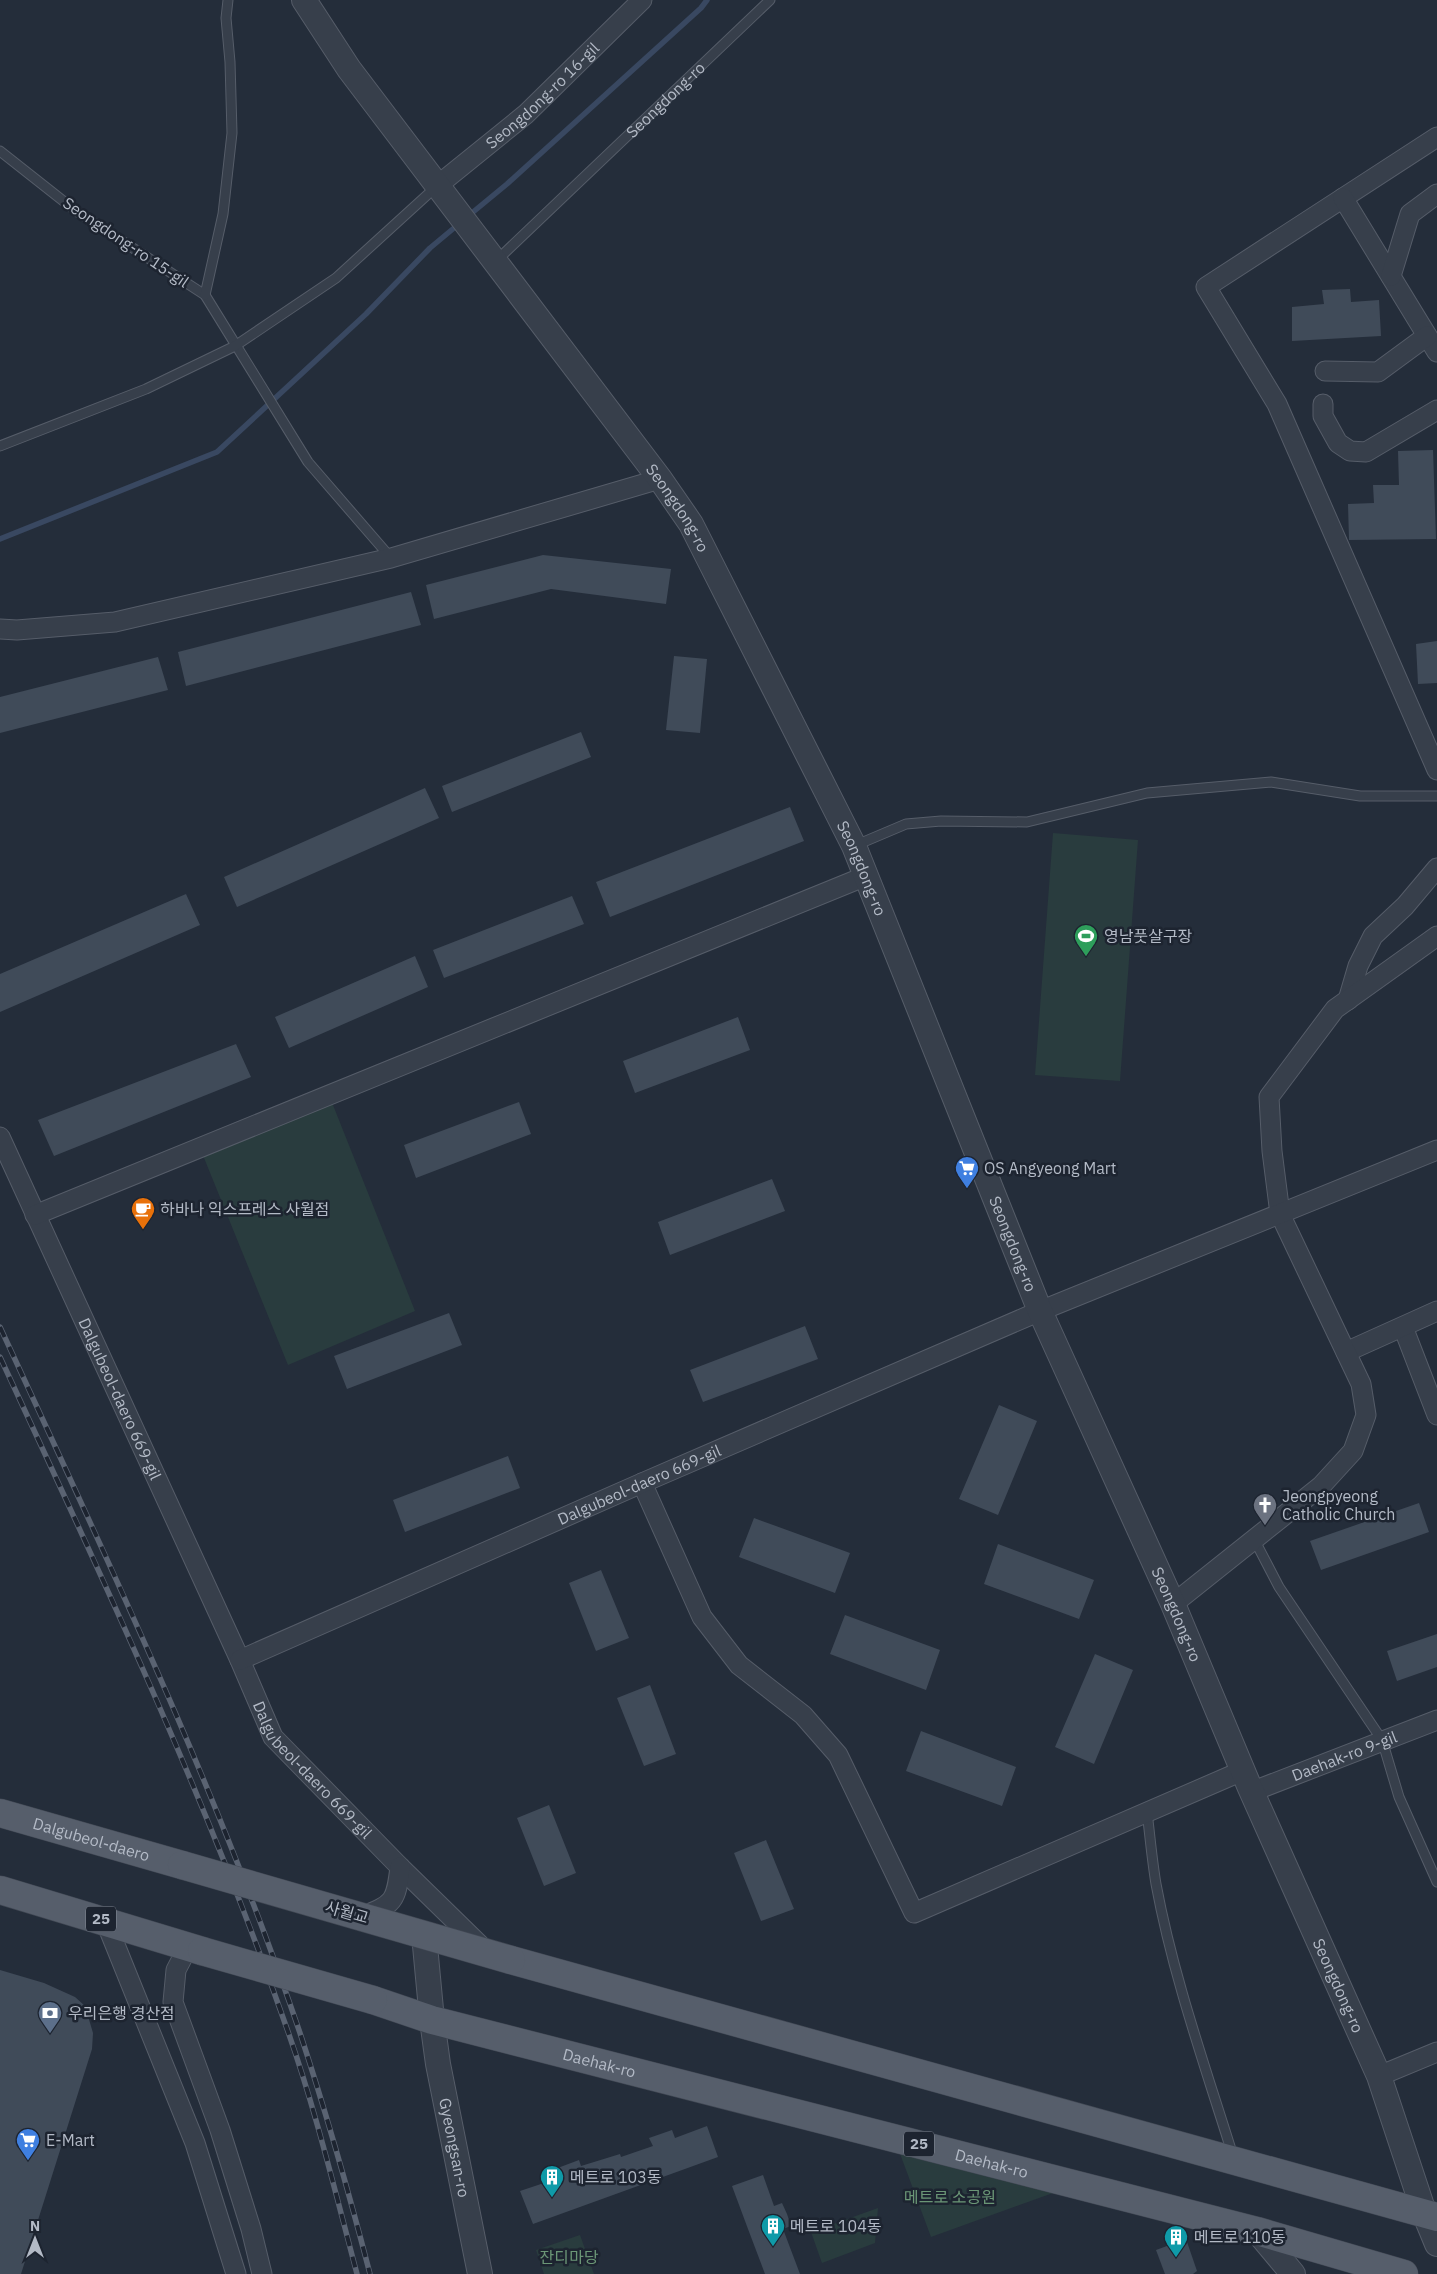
<svg xmlns="http://www.w3.org/2000/svg" width="1437" height="2274" font-family="'IBM Plex Sans','Noto Sans KR',sans-serif">
  <style>
    .green { fill: #293c3e }
    .lines { fill: none; stroke-linecap: round; stroke-linejoin: round }
    .stream { stroke: #394861; stroke-width: 5.5 }
    .building { fill: #404b59 }
    .service-casing { stroke: #565d69; stroke-width: 11 }
    .minor-casing { stroke: #565d69; stroke-width: 21 }
    .tertiary-casing { stroke: #565d69; stroke-width: 26 }
    .primary-casing { stroke: #414854; stroke-width: 29 }
    .service { stroke: #373f4b; stroke-width: 9 }
    .minor { stroke: #373f4b; stroke-width: 19 }
    .tertiary { stroke: #373f4b; stroke-width: 24 }
    .primary { stroke: #565e6b; stroke-width: 28 }
    .rail-casing { stroke: #5a6372; stroke-width: 5.5 }
    .rail { stroke: #1d2430; stroke-width: 4; stroke-dasharray: 11; stroke-linecap: butt }
    .primary-bridge-casing { stroke: #414854; stroke-width: 29; stroke-linecap: butt }
    .primary-bridge { stroke: #565e6b; stroke-width: 28 }
    .labels { text-anchor: middle; stroke-width: 5; stroke-linejoin: round; paint-order: stroke }
    .shield { fill: #1d2430; stroke: #868d99; stroke-width: 1 }
    .shield-label { font-size: 15px; font-weight: bold; fill: #b3bac6 }
    .street-label { font-size: 16px; fill: #b3bac6; stroke: #1d2430 }
    .poi-label { font-size: 16px; fill: #b3bac6; stroke: #1d2430; text-anchor: start }
    .park-label { font-size: 16px; fill: #6b9676; stroke: #1d2430 }
  </style>
  <rect width="100%" height="100%" fill="#242d3a"/>
  <!-- green -->
  <path class="green" d="M 1053,833 L 1138,840 L 1120,1081 L 1035,1075 Z
    M 329,1095 L 415,1311 L 288,1365 L 200,1148 Z
    M 899,2151 L 1053,2193 L 931,2237 Z
    M 878,2208 L 875,2243 L 822,2263 L 811,2232 Z
    M 580,2235 L 594,2274 L 544,2274 L 536,2250 Z"/>
  <g class="lines">
    <!-- stream -->
    <path class="stream" d="M 467,217 L 507,184 L 701,8 L 707,0
      M 0,539 L 217,452 L 366,314 L 430,248 L 460,223"/>
  </g>
  <!-- building -->
  <path class="building" d="M 1350,289 L 1351,302 L 1379,300 L 1381,336 L 1292,341 L 1292,307 L 1324,304 L 1322,290 Z
    M 1433,450 L 1436,539 L 1349,540 L 1348,504 L 1374,503 L 1373,485 L 1399,485 L 1398,451 Z
    M 543,555 L 671,569 L 666,604 L 551,589 L 434,619 L 426,585 Z
    M 411,592 L 421,625 L 186,686 L 178,652 Z
    M 1437,641 L 1437,683 L 1418,684 L 1416,644 Z
    M 674,656 L 707,659 L 700,733 L 666,730 Z
    M 158,657 L 168,690 L 0,733 L 0,697 Z
    M 581,732 L 591,757 L 452,812 L 442,786 Z
    M 425,788 L 439,818 L 237,907 L 224,877 Z
    M 790,807 L 804,841 L 610,917 L 596,882 Z
    M 186,894 L 200,925 L 0,1012 L 0,974 Z
    M 572,896 L 584,924 L 444,978 L 433,950 Z
    M 415,956 L 428,987 L 289,1048 L 275,1017 Z
    M 738,1017 L 750,1050 L 635,1093 L 623,1061 Z
    M 236,1044 L 251,1077 L 54,1156 L 38,1120 Z
    M 519,1102 L 531,1134 L 416,1178 L 404,1145 Z
    M 772,1179 L 785,1211 L 670,1255 L 658,1222 Z
    M 449,1313 L 462,1345 L 347,1389 L 334,1356 Z
    M 805,1326 L 818,1359 L 703,1402 L 690,1370 Z
    M 999,1405 L 1037,1421 L 998,1515 L 959,1499 Z
    M 508,1456 L 520,1488 L 405,1532 L 393,1500 Z
    M 1419,1503 L 1429,1532 L 1321,1570 L 1310,1541 Z
    M 754,1518 L 850,1553 L 835,1593 L 739,1557 Z
    M 998,1544 L 1094,1580 L 1079,1619 L 984,1584 Z
    M 601,1570 L 629,1638 L 596,1651 L 569,1583 Z
    M 845,1615 L 940,1650 L 926,1690 L 830,1654 Z
    M 1437,1634 L 1437,1667 L 1397,1681 L 1387,1651 Z
    M 1095,1654 L 1133,1670 L 1094,1764 L 1055,1747 Z
    M 650,1685 L 676,1754 L 644,1766 L 617,1698 Z
    M 921,1731 L 1016,1767 L 1002,1806 L 906,1771 Z
    M 549,1805 L 576,1873 L 544,1886 L 517,1818 Z
    M 766,1840 L 794,1909 L 761,1921 L 734,1853 Z
    M 0,1970 L 44,1983 L 75,1997 L 85,2006 L 93,2033 L 92,2049 L 21,2274 L 0,2274 Z
    M 707,2126 L 718,2157 L 533,2224 L 520,2191 L 544,2183 L 543,2180 L 558,2175 L 555,2169 L 579,2160 L 581,2166 L 620,2154 L 621,2157 L 653,2146 L 649,2138 L 672,2130 L 675,2138 Z
    M 763,2175 L 774,2206 L 782,2203 L 787,2214 L 791,2226 L 783,2229 L 800,2274 L 765,2274 L 748,2229 L 732,2186 Z
    M 1186,2239 L 1197,2271 L 1193,2274 L 1165,2274 L 1156,2250 Z"/>
  <g class="lines">
    <!-- service casing -->
    <g class="service-casing">
      <g id="service">
        <path d="M 0,151 L 76,211 L 205,295 L 308,462 L 391,558"/>
        <path id="s1" d="M 496,261 L 770,0"/>
        <path d="M 205,295 L 223,214 L 232,133 L 230,62 L 226,18 L 228,0"/>
        <path d="M 0,446 L 146,389 L 235,346 L 336,278 L 437,186"/>
        <path d="M 854,846 L 906,824 L 941,821 L 1027,822 L 1147,793 L 1271,782 L 1360,796 L 1437,796"/>
        <path d="M 1254,1539 L 1279,1587 L 1382,1740 L 1399,1797 L 1437,1882"/>
        <path d="M 1147,1812 C 1150,1836 1152,1860 1156,1884 C 1173,1976 1205,2066 1233,2156"/>
      </g>
    </g>
    <!-- minor casing -->
    <g class="minor-casing">
      <g id="minor">
        <path d="M 1437,137 L 1206,287 L 1277,404 L 1437,770"/>
        <path id="s2" d="M 437,186 L 526,114 L 642,0"/>
        <path d="M 1343,198 L 1437,352"/>
        <path d="M 1391,276 L 1410,214 L 1437,194"/>
        <path d="M 1325,371 L 1378,372 L 1427,336"/>
        <path d="M 1323,404 L 1323,416 L 1338,443 L 1350,451 L 1366,452 L 1437,410"/>
        <path d="M 0,629 L 17,630 L 115,622 L 391,558 L 660,479"/>
        <path d="M 1348,1000 L 1358,966 L 1373,936 L 1405,906 L 1437,868"/>
        <path id="s3" d="M 0,1137 L 240,1660 L 273,1737 L 400,1867 L 486,1951"/>
        <path d="M 35,1215 L 866,876"/>
        <path d="M 1403,1327 L 1437,1415"/>
        <path d="M 1346,1352 L 1437,1311"/>
        <path d="M 642,1483 L 702,1617 L 739,1665 L 803,1715 L 838,1755 L 914,1913 L 1242,1771"/>
        <path d="M 1173,1604 L 1321,1486 L 1353,1451 L 1366,1415 L 1361,1384 L 1280,1214 L 1272,1151 L 1269,1097 L 1335,1009 L 1437,936"/>
        <path id="s4" d="M 240,1660 L 642,1483 L 1040,1311 L 1437,1150"/>
        <path id="s5" d="M 1251,1792 L 1437,1720"/>
        <path d="M 361,1917 C 394,1904 396,1902 400,1867"/>
        <path d="M 105,1920 L 195,2143 L 236,2274"/>
        <path d="M 188,1947 L 176,1970 L 173,2002 L 220,2130 L 251,2229 L 262,2274"/>
        <path d="M 1379,2076 L 1437,2052"/>
      </g>
    </g>
    <!-- tertiary casing -->
    <g class="tertiary-casing">
      <g id="tertiary">
        <path id="s6" d="M 304,0 L 349,69 L 660,479 L 691,524 L 854,846 L 1040,1311 L 1173,1604 L 1250,1788 L 1379,2076 L 1425,2215 L 1437,2244"/>
        <path id="s7" d="M 424,1935 L 432,2020 L 438,2064 L 480,2274"/>
        <path d="M 1257,2231 L 1293,2274"/>
      </g>
    </g>
    <!-- primary casing -->
    <g class="primary-casing">
      <g id="primary">
        <path id="s8" d="M 0,1813 L 182,1865"/>
        <path d="M 0,1890 L 202,1951"/>
        <path d="M 511,1960 L 1437,2217"/>
        <path id="s9" d="M 373,2000 L 432,2020 L 1257,2231 L 1404,2274"/>
      </g>
    </g>
    <!-- service -->
    <use href="#service" class="service"/>
    <!-- minor -->
    <use href="#minor" class="minor"/>
    <!-- tertiary -->
    <use href="#tertiary" class="tertiary"/>
    <!-- primary -->
    <use href="#primary" class="primary"/>
    <!-- rail casing -->
    <g class="rail-casing">
      <path id="rail" d="M 0,1327 C 107,1559 218,1791 300,2033 C 326,2112 349,2193 370,2274
        M 0,1357 C 102,1577 206,1797 286,2026 C 315,2107 335,2191 357,2274"/>
    </g>
    <!-- rail -->
    <use href="#rail" class="rail"/>
    <!-- primary-bridge casing -->
    <g class="primary-bridge-casing">
      <path id="primary-bridge" d="M 182,1865 L 511,1960
        M 202,1951 L 373,2000"/>
    </g>
    <!-- primary-bridge -->
    <use href="#primary-bridge" class="primary-bridge"/>
  </g>
  <!-- icons -->
  <defs>
    <g id="stadium-pin" transform="scale(1.25)"><path d="M0 17L-7.5 6A9.5 9.5 0 1 1 7.5 6Z" fill="#2e9e5b" stroke="#1d2430"/><path d="M0-5a6.5 5 0 1 0 0 10a6.5 5 0 1 0 0-10ZM-3.5-1.8h7v3.6h-7Z" fill="#fff"/></g>
    <g id="supermarket-pin" transform="scale(1.25)"><path d="M0 17L-7.5 6A9.5 9.5 0 1 1 7.5 6Z" fill="#3f7fe0" stroke="#1d2430"/><path d="M-6-5.5h2.5l.6 2H6L4.5 2H-2.5L-4.4-4H-6ZM-1.5 3.2a1.3 1.3 0 1 0 .1 0ZM3 3.2a1.3 1.3 0 1 0 .1 0Z" fill="#fff"/></g>
    <g id="cafe-pin" transform="scale(1.25)"><path d="M0 17L-7.5 6A9.5 9.5 0 1 1 7.5 6Z" fill="#e8710a" stroke="#1d2430"/><path d="M-5.5-4.5H6V0H3Q3 3.5 0 3.5H-2.5Q-5.5 3.5-5.5 0ZM3-3.2v2h1.7v-2ZM-6 4.5H4V6H-6Z" fill="#fff"/></g>
    <g id="church-pin" transform="scale(1.25)"><path d="M0 17L-7.5 6A9.5 9.5 0 1 1 7.5 6Z" fill="#6b7280" stroke="#1d2430"/><path d="M-1.2-6h2.4v3.5h3.3v2.4h-3.3V6h-2.4V-.1h-3.3v-2.4h3.3Z" fill="#fff"/></g>
    <g id="bank-pin" transform="scale(1.25)"><path d="M0 17L-7.5 6A9.5 9.5 0 1 1 7.5 6Z" fill="#5c6f8a" stroke="#1d2430"/><path d="M-6-4H6V4H-6ZM0-2.3a2.3 2.3 0 1 0 0 4.6a2.3 2.3 0 1 0 0-4.6Z" fill="#fff"/></g>
    <g id="building-pin" transform="scale(1.25)"><path d="M0 17L-7.5 6A9.5 9.5 0 1 1 7.5 6Z" fill="#0f9aa8" stroke="#1d2430"/><path d="M-4-6H4V6H1V3H-1V6H-4ZM-2.5-4.3h1.7v1.8h-1.7ZM.8-4.3h1.7v1.8H.8ZM-2.5-1h1.7V.8h-1.7ZM.8-1h1.7V.8H.8Z" fill="#fff"/></g>
  </defs>
  <g fill-rule="evenodd">
    <use href="#stadium-pin" x="1086" y="936"/>
    <use href="#supermarket-pin" x="967" y="1168"/>
    <use href="#cafe-pin" x="143" y="1209"/>
    <use href="#church-pin" x="1265" y="1505"/>
    <use href="#bank-pin" x="50" y="2013"/>
    <use href="#supermarket-pin" x="28" y="2140"/>
    <use href="#building-pin" x="552" y="2177"/>
    <use href="#building-pin" x="773" y="2226"/>
    <use href="#building-pin" x="1176" y="2237"/>
  </g>
  <g class="labels">
    <!-- shield labels -->
    <g class="shield">
      <rect x="86" y="1906.5" width="30" height="25" rx="4"/>
      <rect x="904" y="2131.5" width="30" height="25" rx="4"/>
    </g>
    <g class="shield-label">
      <text x="101" y="1924">25</text>
      <text x="919" y="2149">25</text>
    </g>
    <!-- street labels -->
    <g class="street-label">
      <text dy="6" stroke="none"><textPath href="#s2" startOffset="139">Seongdong-ro 16-gil</textPath></text>
      <text dy="6" stroke="none"><textPath href="#s1" startOffset="234">Seongdong-ro</textPath></text>
      <text transform="translate(126 242) rotate(34)" y="6">Seongdong-ro 15-gil</text>
      <text dy="6" stroke="none"><textPath href="#s6" startOffset="631">Seongdong-ro</textPath></text>
      <text dy="6" stroke="none"><textPath href="#s6" startOffset="1036">Seongdong-ro</textPath></text>
      <text dy="6" stroke="none"><textPath href="#s6" startOffset="1441">Seongdong-ro</textPath></text>
      <text dy="6" stroke="none"><textPath href="#s3" startOffset="288">Dalgubeol-daero 669-gil</textPath></text>
      <text dy="6" stroke="none"><textPath href="#s4" startOffset="436">Dalgubeol-daero 669-gil</textPath></text>
      <text dy="6" stroke="none"><textPath href="#s6" startOffset="1846">Seongdong-ro</textPath></text>
      <text dy="6" stroke="none"><textPath href="#s5" startOffset="100">Daehak-ro 9-gil</textPath></text>
      <text dy="6" stroke="none"><textPath href="#s3" startOffset="709">Dalgubeol-daero 669-gil</textPath></text>
      <text dy="6" stroke="none"><textPath href="#s8" startOffset="95">Dalgubeol-daero</textPath></text>
      <text transform="translate(347 1912) rotate(16)" y="6">사월교</text>
      <text dy="6" stroke="none"><textPath href="#s6" startOffset="2251">Seongdong-ro</textPath></text>
      <text dy="6" stroke="none"><textPath href="#s9" startOffset="235">Daehak-ro</textPath></text>
      <text dy="6" stroke="none"><textPath href="#s7" startOffset="215">Gyeongsan-ro</textPath></text>
      <text dy="6" stroke="none"><textPath href="#s9" startOffset="640">Daehak-ro</textPath></text>
    </g>
    <!-- poi labels -->
    <g class="poi-label">
      <text x="1104" y="942">영남풋살구장</text>
      <text x="984" y="1174">OS Angyeong Mart</text>
      <text x="160" y="1215">하바나 익스프레스 사월점</text>
      <text x="1282" y="1502">Jeongpyeong<tspan x="1282" dy="18">Catholic Church</tspan></text>
      <text x="68" y="2019">우리은행 경산점</text>
      <text x="46" y="2146">E-Mart</text>
      <text x="570" y="2183">메트로 103동</text>
      <text x="790" y="2232">메트로 104동</text>
      <text x="1194" y="2243">메트로 110동</text>
    </g>
    <!-- park labels -->
    <g class="park-label">
      <text x="950" y="2203">메트로 소공원</text>
      <text x="569" y="2263">잔디마당</text>
    </g>
  </g>
  <!-- north arrow -->
  <g transform="translate(35 2239)" stroke="#1d2430" stroke-width="4" paint-order="stroke">
  <path d="M0-4L9 19L0 12L-9 19Z" fill="#b3bac6"/>
  <text y="-8" font-size="14" font-weight="bold" text-anchor="middle" fill="#b3bac6">N</text>
  </g>
</svg>
